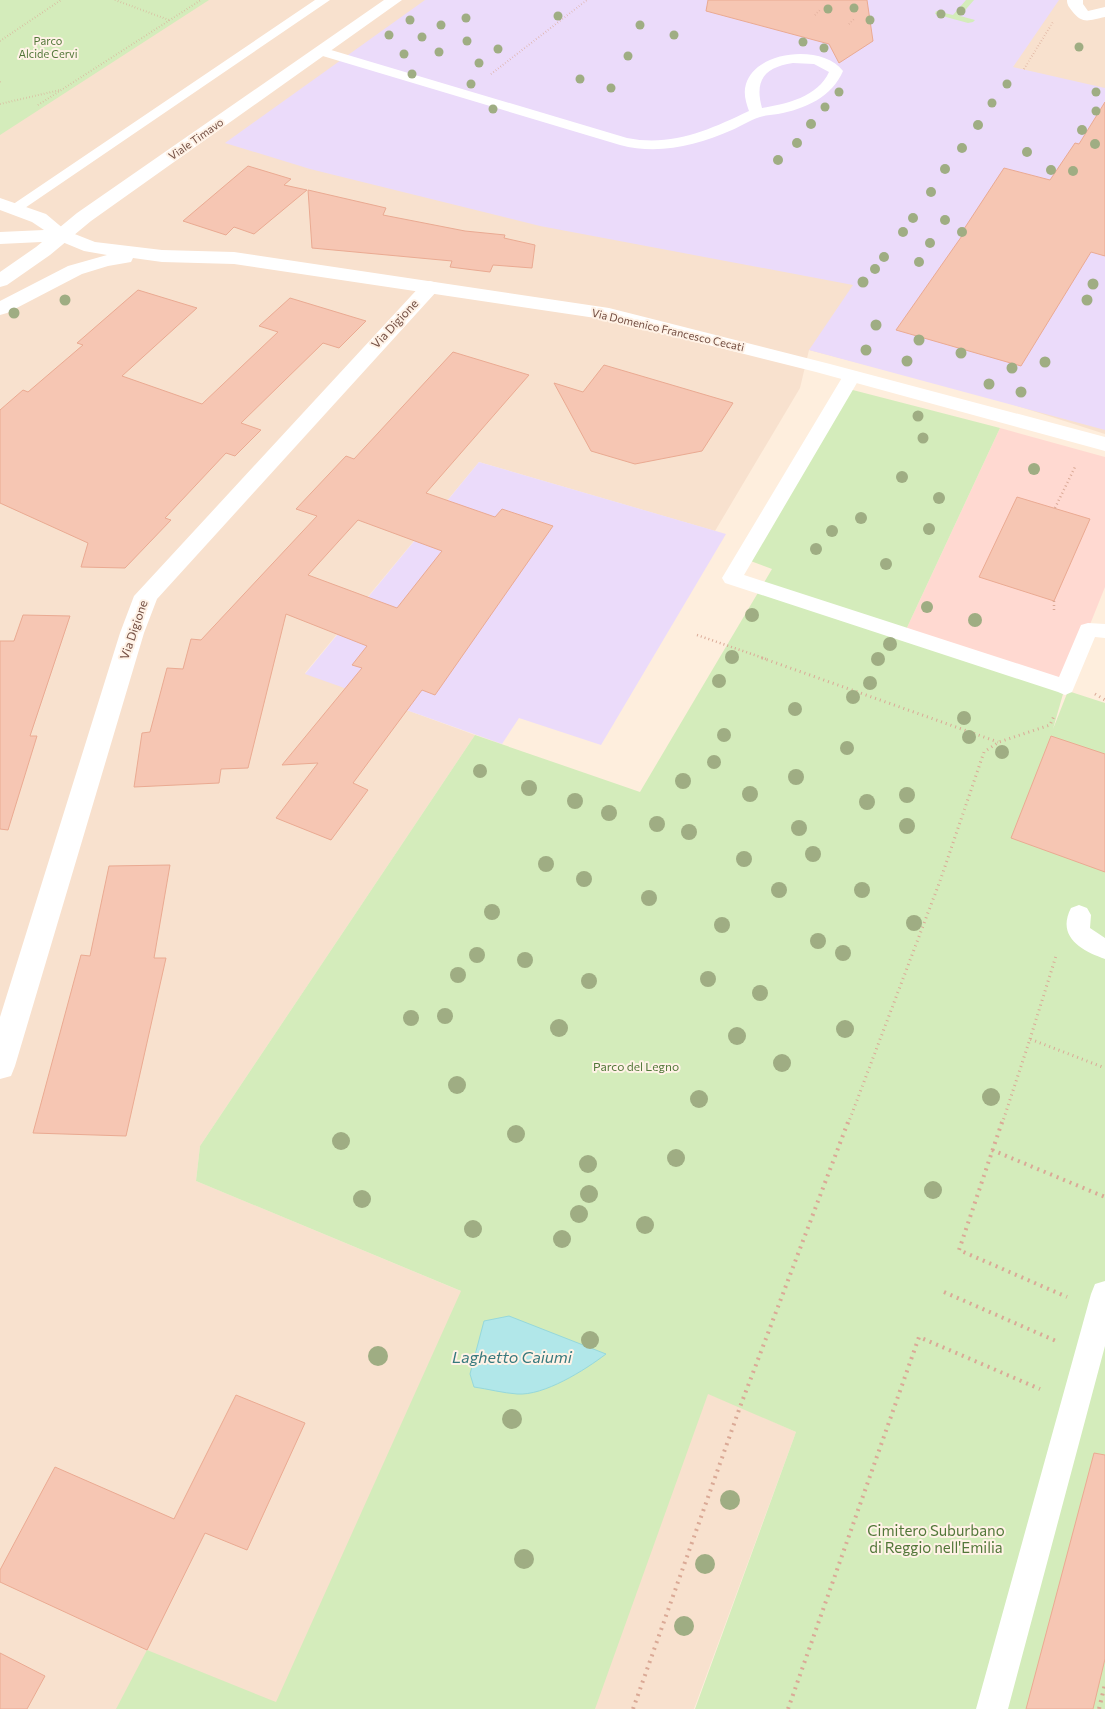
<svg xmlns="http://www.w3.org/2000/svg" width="1105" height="1709" font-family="Commissioner,sans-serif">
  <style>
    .residential { fill: #f8e1ce }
    .commercial { fill: #ffd9d1 }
    .education { fill: #ebdbfa }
    .green { fill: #d4ecbb }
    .water { fill: #b1e7e9; stroke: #96d8db }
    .building { fill: #f6c6b3; stroke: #eaaa92; fill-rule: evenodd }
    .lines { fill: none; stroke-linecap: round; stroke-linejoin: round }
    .path-far3 { stroke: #daa996; stroke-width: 2; stroke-dasharray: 0.5 2.5; stroke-linecap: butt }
    .path-far2 { stroke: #daa996; stroke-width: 2.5; stroke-dasharray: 1 3; stroke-linecap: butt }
    .path-far1 { stroke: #daa996; stroke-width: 3; stroke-dasharray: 1 4; stroke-linecap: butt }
    .path { stroke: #daa996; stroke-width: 4; stroke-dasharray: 2 5; stroke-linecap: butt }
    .service { fill: #fff; fill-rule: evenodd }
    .minor { fill: #fff; fill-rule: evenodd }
    .tertiary { fill: #fff; fill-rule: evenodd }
    .secondary { fill: #fff; fill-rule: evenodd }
    .tree { fill: #9fad83 }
    .labels { text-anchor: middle; stroke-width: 4; stroke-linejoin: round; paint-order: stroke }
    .far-park-label { font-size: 11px; fill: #527739; stroke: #fff2e6 }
    .far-street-label { font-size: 11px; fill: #755044; stroke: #fff2e6 }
    .street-label { font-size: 12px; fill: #755044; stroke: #fff2e6 }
    .park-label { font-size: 12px; fill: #527739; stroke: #fff2e6 }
    .near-park-label { font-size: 15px; fill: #527739; stroke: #fff2e6 }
    .near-water-label { font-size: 16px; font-style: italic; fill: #37797d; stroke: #fff2e6 }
  </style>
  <rect width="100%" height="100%" fill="#feeedd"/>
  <!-- residential -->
  <path class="residential" d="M 0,0 L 1105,0 L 1105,434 L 989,397 L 809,350 L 800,388 L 715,531 L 479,462 L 305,673 L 475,735 L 200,1146 L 196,1181 L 740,1407 L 796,1432 L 694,1709 L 0,1709 Z"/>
  <!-- commercial -->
  <path class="commercial" d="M 1000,428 L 1105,457 L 1105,587 L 1065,687 L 904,634 Z"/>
  <!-- education -->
  <path class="education" d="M 425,0 L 1059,0 L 1013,67 L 1105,88 L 1105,430 L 809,350 L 853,285 L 540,226 L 310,169 L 225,143 Z
    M 479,462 L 726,534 L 601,745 L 519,718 L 502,744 L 305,674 Z"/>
  <!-- green -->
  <path class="green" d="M 0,0 L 209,0 L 0,135 Z
    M 966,0 L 974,0 L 960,16 L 975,20 L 973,22 L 968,23 L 935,14 L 936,11 L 953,15 Z
    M 845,388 L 1000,428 L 904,634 L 1065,687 L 1053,729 L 1068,691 L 1105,703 L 1105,1709 L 695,1709 L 796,1432 L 708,1394 L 595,1709 L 116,1709 L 147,1650 L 276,1702 L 461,1291 L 196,1181 L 200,1146 L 475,735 L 640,792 L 772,569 L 748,560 Z"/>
  <!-- water -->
  <path class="water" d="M 509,1316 L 606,1354 C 585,1370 544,1396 517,1394 C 503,1393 488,1389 474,1387 L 470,1374 L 484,1321 Z"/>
  <!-- building -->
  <path class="building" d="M 708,0 L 867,0 L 873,41 L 839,63 L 829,44 L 706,11 Z
    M 1105,102 L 1105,256 L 1091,252 L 1021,366 L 896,330 L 964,233 L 962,232 L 1004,168 L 1050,180 L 1075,143 L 1079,144 Z
    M 248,166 L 291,179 L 284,185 L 307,190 L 254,234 L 234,227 L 226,235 L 183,221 Z
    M 308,190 L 386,208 L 383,215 L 465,231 L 505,235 L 504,238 L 535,245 L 532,268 L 493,265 L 490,272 L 450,267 L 452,261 L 312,248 Z
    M 138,290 L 197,308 L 122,376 L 202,404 L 278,332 L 259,326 L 290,298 L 366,321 L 339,348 L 323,343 L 241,423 L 261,430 L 235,456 L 226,453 L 165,518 L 171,520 L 125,568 L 81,567 L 88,543 L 0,503 L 0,410 L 23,390 L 28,392 L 83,345 L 77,343 Z
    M 453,352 L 529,375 L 426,493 L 495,517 L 502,509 L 553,526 L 435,695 L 422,690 L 353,783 L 368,790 L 331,840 L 276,818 L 318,763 L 282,765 L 362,668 L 352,665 L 367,646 L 286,614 L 248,768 L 221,769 L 219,783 L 134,787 L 142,733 L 150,732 L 167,668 L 183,669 L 191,639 L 201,640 L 317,516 L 296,509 L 346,456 L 354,459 ZM 358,520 L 442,551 L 397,608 L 308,575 Z
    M 604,365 L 733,403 L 702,451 L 635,464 L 591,451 L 554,383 L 583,392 Z
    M 1017,497 L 1090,519 L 1054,601 L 979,577 Z
    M 23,615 L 70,616 L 30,736 L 37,736 L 8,830 L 0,829 L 0,641 L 14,641 Z
    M 1051,736 L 1105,754 L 1105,872 L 1011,838 Z
    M 170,865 L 154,958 L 166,958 L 126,1136 L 33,1133 L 81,955 L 90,956 L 109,866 Z
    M 236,1395 L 305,1423 L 247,1550 L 205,1533 L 147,1650 L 0,1582 L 0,1570 L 55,1467 L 174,1519 Z
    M 1094,1453 L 1105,1455 L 1105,1659 L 1093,1709 L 1026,1709 Z
    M 0,1653 L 45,1676 L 27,1709 L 0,1709 Z"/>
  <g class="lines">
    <!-- path-far3 -->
    <path class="path-far3" d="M 115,0 L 169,20
      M 815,15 L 820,10
      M 849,24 L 854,19
      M 0,41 L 61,0
      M 1024,69 L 1053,22
      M 491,74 L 587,0
      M 0,82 L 2,83
      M 0,104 L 60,90
      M 38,105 L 201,0"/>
    <!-- path-far2 -->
    <path class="path-far2" d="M 1055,508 L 1075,467
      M 1054,601 L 1054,611
      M 697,635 L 766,659"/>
    <!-- path-far1 -->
    <path class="path-far1" d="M 762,658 L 998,742
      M 1095,694 L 1105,700
      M 1030,1039 L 1056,956
      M 848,1124 L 940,881 L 984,752 L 999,742 L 1050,725 L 1054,716
      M 1002,1124 L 1030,1039 L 1105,1068"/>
    <!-- path -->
    <path class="path" d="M 1002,1122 L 959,1250 L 1067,1297
      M 992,1150 L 1105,1197
      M 944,1292 L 1056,1341
      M 633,1709 L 740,1407 L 848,1122
      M 788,1709 L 919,1337 L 1040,1389
      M 1099,1709 L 1105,1684"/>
    <!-- service -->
    <path class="service" d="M 315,0 L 330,0 L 19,212 L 9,212 L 6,209 Z
      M 321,47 L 627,138 C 672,147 709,130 749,111 C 746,103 743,93 746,84 C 756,50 823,44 843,71 C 832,97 805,109 778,114 C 772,115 766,115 760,117 C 750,120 741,126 732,130 C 696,146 658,155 620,145 L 316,54 L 314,51 L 316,48 ZM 793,63 L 814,64 L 829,72 C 818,97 786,104 762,108 C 754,80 765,67 793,63 Z
      M 852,371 L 858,372 L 861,376 L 744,575 L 1059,677 L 1081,625 L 1088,623 L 1105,624 L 1105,638 L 1095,637 L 1072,692 L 1065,695 L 1058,692 L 725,583 L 722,578 L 843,376 L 846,372 Z
      M 1079,905 L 1087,908 L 1091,915 L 1090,928 L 1105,938 L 1105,959 C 1082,951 1056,937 1071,908 Z
      M 1105,1281 L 1105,1346 L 1008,1709 L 976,1709 L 1091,1294 L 1095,1284 Z"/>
    <!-- minor -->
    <path class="minor" d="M 1067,0 L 1083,0 L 1083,4 L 1088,11 L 1105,7 L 1105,17 C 1089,20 1083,25 1072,11 C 1069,7 1067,5 1067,0 Z
      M 0,198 L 46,214 L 71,235 L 69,239 L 62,241 L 0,244 L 0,232 L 44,230 L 32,222 L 0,210 Z
      M 430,281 L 437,283 L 440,287 L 437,291 L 157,599 L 144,633 L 15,1066 L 11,1076 L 0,1079 L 0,1017 L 120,633 L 134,596 L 423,283 Z"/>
    <!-- tertiary -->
    <path class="tertiary" d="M 62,229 L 95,242 L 162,250 L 234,252 L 609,308 L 830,364 L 1105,437 L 1105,451 L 816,372 L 609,320 L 234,264 L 162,262 L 133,258 L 131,262 L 108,266 L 82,274 L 7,313 L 0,315 L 0,301 L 68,266 L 107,255 L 84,251 L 55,239 L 53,235 L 55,231 Z"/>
    <!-- secondary -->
    <path class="secondary" d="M 384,0 L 402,0 L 91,221 L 50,255 L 7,285 L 0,287 L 0,272 L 36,247 L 77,213 Z"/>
  </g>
  <!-- trees -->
  <g class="tree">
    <circle cx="854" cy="8" r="4.5"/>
    <circle cx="828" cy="9" r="4.5"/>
    <circle cx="961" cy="11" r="4.5"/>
    <circle cx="941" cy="14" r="4.5"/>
    <circle cx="558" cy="16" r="4.5"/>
    <circle cx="466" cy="18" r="4.5"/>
    <circle cx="410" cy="20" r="4.5"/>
    <circle cx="870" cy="20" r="4.5"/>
    <circle cx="441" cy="25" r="4.5"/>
    <circle cx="640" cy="25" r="4.5"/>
    <circle cx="389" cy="35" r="4.5"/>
    <circle cx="674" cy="35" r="4.5"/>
    <circle cx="422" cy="37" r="4.5"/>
    <circle cx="467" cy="41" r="4.5"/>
    <circle cx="803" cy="42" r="4.5"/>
    <circle cx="1079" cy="47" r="4.5"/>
    <circle cx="824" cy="48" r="4.5"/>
    <circle cx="498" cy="49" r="4.5"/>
    <circle cx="439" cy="52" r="4.5"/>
    <circle cx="404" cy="54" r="4.5"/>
    <circle cx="628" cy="56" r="4.5"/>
    <circle cx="479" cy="63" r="4.5"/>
    <circle cx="412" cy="74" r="4.5"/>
    <circle cx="580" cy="79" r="4.5"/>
    <circle cx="471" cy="84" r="4.5"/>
    <circle cx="1007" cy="84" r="4.5"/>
    <circle cx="611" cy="88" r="4.5"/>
    <circle cx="839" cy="92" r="4.5"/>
    <circle cx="1096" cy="92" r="4.5"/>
    <circle cx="992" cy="103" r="4.5"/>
    <circle cx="825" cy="107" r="4.5"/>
    <circle cx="493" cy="109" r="4.5"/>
    <circle cx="1096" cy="111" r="4.5"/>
    <circle cx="811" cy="124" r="5"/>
    <circle cx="978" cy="125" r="5"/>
    <circle cx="1082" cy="130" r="5"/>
    <circle cx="797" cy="143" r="5"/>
    <circle cx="1095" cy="144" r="5"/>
    <circle cx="962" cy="148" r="5"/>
    <circle cx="1027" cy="152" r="5"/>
    <circle cx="778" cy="160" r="5"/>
    <circle cx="945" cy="169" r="5"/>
    <circle cx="1051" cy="170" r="5"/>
    <circle cx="1073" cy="171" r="5"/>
    <circle cx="931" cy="192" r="5"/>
    <circle cx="913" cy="218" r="5"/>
    <circle cx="945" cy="220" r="5"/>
    <circle cx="903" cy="232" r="5"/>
    <circle cx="962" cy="232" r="5"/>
    <circle cx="930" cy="243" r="5"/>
    <circle cx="884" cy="257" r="5"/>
    <circle cx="919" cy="262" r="5"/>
    <circle cx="875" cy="269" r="5"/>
    <circle cx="863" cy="282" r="5.5"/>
    <circle cx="1093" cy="284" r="5.5"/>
    <circle cx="65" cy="300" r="5.5"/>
    <circle cx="1087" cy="300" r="5.5"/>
    <circle cx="14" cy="313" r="5.5"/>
    <circle cx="876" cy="325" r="5.5"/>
    <circle cx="919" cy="340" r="5.5"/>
    <circle cx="866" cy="350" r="5.5"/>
    <circle cx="961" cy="353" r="5.5"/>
    <circle cx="907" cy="361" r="5.5"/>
    <circle cx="1045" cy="362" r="5.5"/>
    <circle cx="1012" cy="368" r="5.5"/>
    <circle cx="989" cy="384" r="5.5"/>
    <circle cx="1021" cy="392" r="5.5"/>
    <circle cx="918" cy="416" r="5.5"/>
    <circle cx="923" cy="438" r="5.5"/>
    <circle cx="1034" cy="469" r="6"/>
    <circle cx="902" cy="477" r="6"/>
    <circle cx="939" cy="498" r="6"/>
    <circle cx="861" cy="518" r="6"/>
    <circle cx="929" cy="529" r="6"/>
    <circle cx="832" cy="531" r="6"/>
    <circle cx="816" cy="549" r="6"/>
    <circle cx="886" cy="564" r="6"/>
    <circle cx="927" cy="607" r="6"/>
    <circle cx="752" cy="615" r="7"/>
    <circle cx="975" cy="620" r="7"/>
    <circle cx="890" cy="644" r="7"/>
    <circle cx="732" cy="657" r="7"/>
    <circle cx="878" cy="659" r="7"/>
    <circle cx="719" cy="681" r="7"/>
    <circle cx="870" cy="683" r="7"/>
    <circle cx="853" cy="697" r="7"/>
    <circle cx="795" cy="709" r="7"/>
    <circle cx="964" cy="718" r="7"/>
    <circle cx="724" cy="735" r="7"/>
    <circle cx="969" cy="737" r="7"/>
    <circle cx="847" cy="748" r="7"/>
    <circle cx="1002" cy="752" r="7"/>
    <circle cx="714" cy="762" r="7"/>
    <circle cx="480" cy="771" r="7"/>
    <circle cx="796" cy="777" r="8"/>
    <circle cx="683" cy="781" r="8"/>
    <circle cx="529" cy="788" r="8"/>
    <circle cx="750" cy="794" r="8"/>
    <circle cx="907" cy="795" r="8"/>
    <circle cx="575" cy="801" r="8"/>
    <circle cx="867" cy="802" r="8"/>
    <circle cx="609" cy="813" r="8"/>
    <circle cx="657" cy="824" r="8"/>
    <circle cx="907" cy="826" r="8"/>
    <circle cx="799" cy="828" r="8"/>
    <circle cx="689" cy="832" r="8"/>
    <circle cx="813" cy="854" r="8"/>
    <circle cx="744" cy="859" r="8"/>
    <circle cx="546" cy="864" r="8"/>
    <circle cx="584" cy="879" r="8"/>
    <circle cx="779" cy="890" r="8"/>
    <circle cx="862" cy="890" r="8"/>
    <circle cx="649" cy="898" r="8"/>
    <circle cx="492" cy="912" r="8"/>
    <circle cx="914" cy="923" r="8"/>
    <circle cx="722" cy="925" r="8"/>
    <circle cx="818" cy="941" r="8"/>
    <circle cx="843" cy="953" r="8"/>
    <circle cx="477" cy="955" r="8"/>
    <circle cx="525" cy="960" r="8"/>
    <circle cx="458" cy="975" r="8"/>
    <circle cx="708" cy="979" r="8"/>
    <circle cx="589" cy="981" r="8"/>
    <circle cx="760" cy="993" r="8"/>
    <circle cx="445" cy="1016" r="8"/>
    <circle cx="411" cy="1018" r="8"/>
    <circle cx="559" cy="1028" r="9"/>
    <circle cx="845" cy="1029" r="9"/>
    <circle cx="737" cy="1036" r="9"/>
    <circle cx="782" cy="1063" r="9"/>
    <circle cx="457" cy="1085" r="9"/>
    <circle cx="991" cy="1097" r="9"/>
    <circle cx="699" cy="1099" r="9"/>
    <circle cx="516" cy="1134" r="9"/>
    <circle cx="341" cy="1141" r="9"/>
    <circle cx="676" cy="1158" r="9"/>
    <circle cx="588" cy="1164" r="9"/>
    <circle cx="933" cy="1190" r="9"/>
    <circle cx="589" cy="1194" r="9"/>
    <circle cx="362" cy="1199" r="9"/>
    <circle cx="579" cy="1214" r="9"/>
    <circle cx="645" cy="1225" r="9"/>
    <circle cx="473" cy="1229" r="9"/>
    <circle cx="562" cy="1239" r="9"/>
    <circle cx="590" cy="1340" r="9"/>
    <circle cx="378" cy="1356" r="10"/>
    <circle cx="512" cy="1419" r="10"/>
    <circle cx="730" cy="1500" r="10"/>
    <circle cx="524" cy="1559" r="10"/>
    <circle cx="705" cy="1564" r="10"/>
    <circle cx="684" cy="1626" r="10"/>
  </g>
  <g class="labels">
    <!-- far-park labels -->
    <g class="far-park-label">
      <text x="48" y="45">Parco<tspan x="48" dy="13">Alcide Cervi</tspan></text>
    </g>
    <!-- far-street labels -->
    <g class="far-street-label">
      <text transform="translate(196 139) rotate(-35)" y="4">Viale Timavo</text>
      <text transform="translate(668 330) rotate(13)" y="4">Via Domenico Francesco Cecati</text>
    </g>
    <!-- street labels -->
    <g class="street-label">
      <text transform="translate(395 324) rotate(-47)" y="4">Via Digione</text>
      <text transform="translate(134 630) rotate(-71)" y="4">Via Digione</text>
    </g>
    <!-- park labels -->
    <g class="park-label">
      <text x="636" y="1071">Parco del Legno</text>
    </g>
    <!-- near-park labels -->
    <g class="near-park-label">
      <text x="936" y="1536">Cimitero Suburbano<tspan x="936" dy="17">di Reggio nell'Emilia</tspan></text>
    </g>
    <!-- near-water labels -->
    <g class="near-water-label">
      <text x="512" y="1363">Laghetto Caiumi</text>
    </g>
  </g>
</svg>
